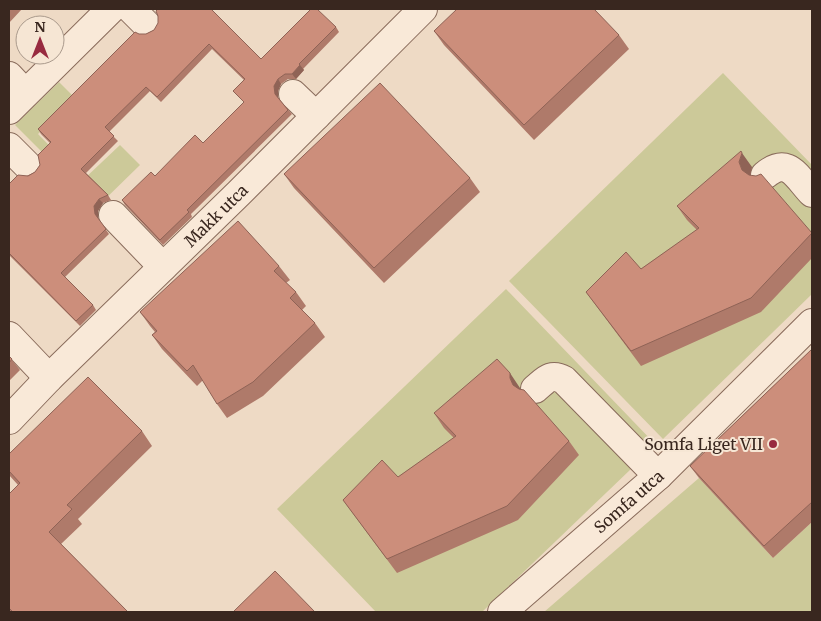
<svg xmlns="http://www.w3.org/2000/svg" width="821" height="621" font-family="Merriweather,serif">
  <style>
    .green { fill: #ccc999 }
    .lines { fill: none; stroke-linecap: round; stroke-linejoin: round }
    .minor-casing { stroke: #896b5b; stroke-width: 30 }
    .minor { stroke: #f9e9d8; stroke-width: 28 }
    .wall { fill: #af7a6a }
    .shaded-wall { fill: #8f6356 }
    .building { fill: #cc8e7b; stroke: #8f6356 }
    .poi-dot { fill: #982b40; stroke: #f6e6d4; stroke-width: 2 }
    .labels { text-anchor: middle; stroke-width: 4; stroke-linejoin: round; paint-order: stroke }
    .street-label { font-size: 16px; fill: #39271f; stroke: #f6e6d4 }
    .poi-label { font-size: 16px; fill: #39271f; stroke: #f6e6d4; text-anchor: end }
  </style>
  <rect width="100%" height="100%" fill="#eedac5"/>
  <!-- green -->
  <path class="green" d="M 723,73 L 812,165 L 812,294 L 663,439 L 509,281 Z
    M 59,82 L 75,98 L 38,134 L 83,180 L 120,145 L 140,165 L 97,207 L 15,125 Z
    M 506,289 L 656,445 L 482,612 L 376,612 L 277,509 Z
    M 699,478 L 773,558 L 812,522 L 812,612 L 544,612 Z"/>
  <g class="lines">
    <!-- minor casing -->
    <g class="minor-casing">
      <g id="minor">
        <path d="M 131,9 L 146,24"/>
        <path d="M 9,76 L 25,93"/>
        <path d="M 293,94 L 316,116"/>
        <path d="M 9,110 L 111,9"/>
        <path d="M 9,147 L 28,166"/>
        <path d="M 765,175 C 788,156 796,176 812,193"/>
        <path d="M 113,215 L 163,267"/>
        <path d="M 9,336 L 49,378"/>
        <path d="M 535,389 C 545,381 550,372 564,380 L 658,476"/>
        <path id="s1" d="M 9,420 L 49,378 L 239,193 L 423,9"/>
        <path id="s2" d="M 502,612 L 658,476 L 812,323"/>
      </g>
    </g>
    <!-- minor -->
    <use href="#minor" class="minor"/>
  </g>
  <!-- wall -->
  <path class="wall" d="M 9,9 L 22,9 L 9,23 Z
    M 336,27 L 339,32 L 303,69 L 304,70 L 296,79 L 288,79 L 281,84 L 278,91 L 278,98 L 292,114 L 191,214 L 192,217 L 163,245 L 125,205 L 122,200 L 203,143 L 244,102 L 233,91 L 244,80 L 212,49 L 161,102 L 150,91 L 109,132 L 118,141 L 86,173 L 108,195 L 111,200 L 103,203 L 98,211 L 98,219 L 109,234 L 65,277 L 93,305 L 96,310 L 80,326 L 9,255 L 9,184 L 35,172 L 40,165 L 50,143 L 41,134 L 38,129 L 139,34 L 146,34 L 154,30 L 261,59 Z
    M 434,31 L 619,35 L 629,49 L 534,140 L 444,45 Z
    M 752,167 L 750,175 L 812,233 L 812,258 L 761,312 L 641,366 L 586,292 L 641,269 L 697,230 L 687,220 L 677,206 Z
    M 284,174 L 470,178 L 480,192 L 384,283 L 294,188 Z
    M 279,266 L 290,280 L 286,283 L 296,292 L 306,306 L 302,310 L 315,323 L 325,337 L 263,396 L 227,418 L 217,404 L 203,380 L 197,386 L 162,349 L 152,335 L 155,332 L 150,326 L 140,312 Z
    M 812,349 L 812,522 L 773,558 L 699,478 L 690,466 Z
    M 9,356 L 20,370 L 9,381 Z
    M 520,388 L 520,389 L 569,441 L 579,455 L 518,520 L 397,573 L 343,500 L 398,477 L 454,438 L 444,428 L 434,413 Z
    M 142,431 L 152,446 L 78,519 L 82,524 L 61,544 L 128,612 L 9,612 L 9,494 L 18,485 L 9,475 L 9,454 Z"/>
  <!-- shaded-wall -->
  <path class="shaded-wall" d="M 300,65 L 304,70 L 296,79 L 292,74 Z
    M 278,79 L 281,84 L 278,91 L 278,99 L 275,94 L 274,86 Z
    M 742,153 L 752,167 L 750,177 L 742,170 L 739,162 Z
    M 99,199 L 103,203 L 98,211 L 98,219 L 95,214 L 94,206 Z
    M 510,373 L 520,388 L 520,392 L 513,385 L 510,378 Z"/>
  <!-- building -->
  <path class="building" d="M 158,9 L 211,9 L 261,59 L 311,9 L 317,9 L 336,27 L 299,64 L 300,65 L 292,74 L 285,74 L 278,79 L 274,86 L 275,94 L 288,110 L 187,210 L 189,212 L 160,240 L 122,200 L 151,172 L 155,176 L 195,135 L 203,143 L 244,102 L 233,91 L 245,79 L 209,44 L 157,97 L 146,87 L 105,127 L 114,136 L 81,169 L 108,195 L 99,199 L 94,206 L 95,214 L 106,229 L 61,273 L 93,305 L 76,321 L 9,253 L 9,184 L 18,175 L 28,176 L 35,172 L 40,165 L 38,155 L 51,142 L 38,129 L 135,32 L 139,34 L 146,34 L 154,30 L 158,23 L 158,16 L 156,11 Z
    M 457,9 L 594,9 L 619,35 L 524,125 L 434,31 Z
    M 380,83 L 470,178 L 374,268 L 284,174 Z
    M 741,151 L 742,153 L 739,162 L 742,170 L 749,175 L 756,176 L 761,174 L 812,233 L 751,298 L 631,351 L 586,292 L 626,252 L 641,269 L 699,228 L 677,206 Z
    M 238,221 L 279,266 L 274,271 L 296,292 L 290,298 L 315,323 L 253,382 L 217,404 L 193,365 L 187,371 L 152,335 L 157,331 L 140,312 Z
    M 812,349 L 812,502 L 764,546 L 690,466 Z
    M 9,356 L 12,359 L 9,363 Z
    M 497,359 L 510,373 L 510,378 L 513,385 L 519,389 L 524,390 L 569,441 L 507,506 L 387,559 L 343,500 L 382,460 L 398,477 L 456,436 L 434,413 Z
    M 88,377 L 142,431 L 67,505 L 72,509 L 49,532 L 128,612 L 13,612 L 9,608 L 9,494 L 20,483 L 9,471 L 9,454 Z
    M 275,571 L 315,612 L 233,612 Z"/>
  <!-- markers -->
  <circle class="poi-dot" cx="773" cy="444" r="5"/>
  <g class="labels">
    <!-- street labels -->
    <g class="street-label">
      <text dy="6" stroke="none"><textPath href="#s1" startOffset="291">Makk utca</textPath></text>
      <text dy="6" stroke="none"><textPath href="#s2" startOffset="168">Somfa utca</textPath></text>
    </g>
    <!-- poi labels -->
    <g class="poi-label">
      <text x="763" y="450">Somfa Liget VII</text>
    </g>
  </g>
  <!-- border -->
  <rect width="821" height="621" fill="none" stroke="#39271f" stroke-width="20"/>
  <!-- north arrow -->
  <g transform="translate(40 40)"><circle r="24" fill="#f6e6d4" stroke="#aa9a8c"/>
  <path d="M0-4L9 19L0 12L-9 19Z" fill="#982b40"/>
  <text y="-8" font-size="14" font-weight="bold" text-anchor="middle" fill="#39271f">N</text>
  </g>
</svg>
